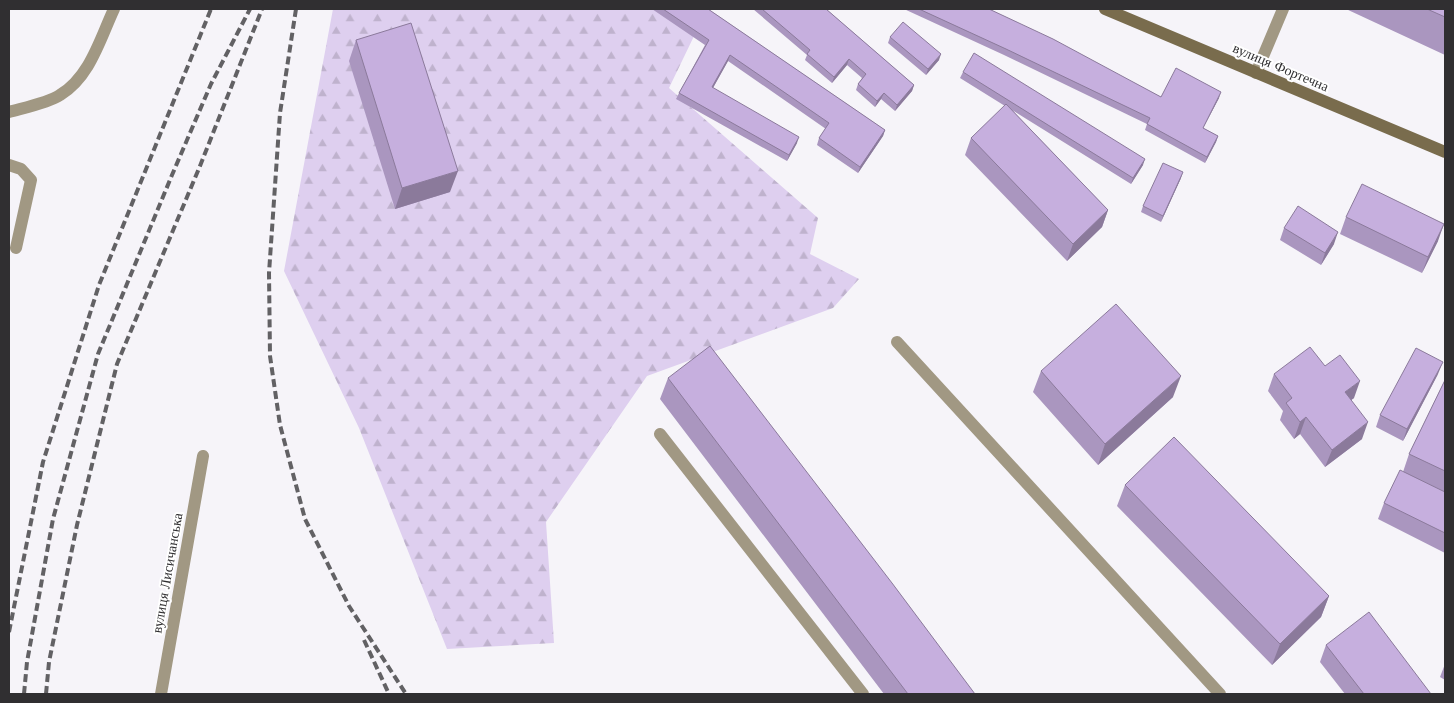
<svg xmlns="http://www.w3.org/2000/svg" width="1454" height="703" font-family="'Libre Baskerville',serif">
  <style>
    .forest { fill: url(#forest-firs) }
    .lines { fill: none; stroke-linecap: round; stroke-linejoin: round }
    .lane { stroke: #a19883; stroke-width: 12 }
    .street { stroke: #a19883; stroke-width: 12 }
    .secondary { stroke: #796c4d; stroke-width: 12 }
    .rail { stroke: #626164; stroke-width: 4; stroke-dasharray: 8 4; stroke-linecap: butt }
    .wall { fill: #aa96bf }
    .shaded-wall { fill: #8b7a9b }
    .building { fill: #c6afde; stroke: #8b7a9b }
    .labels { text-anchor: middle; stroke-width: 4; stroke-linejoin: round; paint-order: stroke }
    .street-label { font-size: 14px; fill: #302f31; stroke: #fff }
  </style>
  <defs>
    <pattern id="forest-firs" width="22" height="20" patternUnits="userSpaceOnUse" patternTransform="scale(1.25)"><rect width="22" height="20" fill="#decfef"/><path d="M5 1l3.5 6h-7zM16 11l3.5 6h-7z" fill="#bfb2cd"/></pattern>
  </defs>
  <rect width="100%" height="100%" fill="#f6f4f9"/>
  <!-- forest -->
  <path class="forest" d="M 333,9 L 663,9 L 695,34 L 669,88 L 818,218 L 810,254 L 859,279 L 833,308 L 647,376 L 546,522 L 554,643 L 447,649 L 359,428 L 284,271 Z"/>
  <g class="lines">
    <!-- lane -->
    <path class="lane" d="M 1256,73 L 1283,9
      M 9,112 C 23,108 48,103 60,95 C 90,77 100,39 114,9
      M 9,165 L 21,169 L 31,180 L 16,248
      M 897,342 L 1220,694
      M 660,434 L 863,694"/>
    <!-- street -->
    <path class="street" d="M 161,694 L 203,456"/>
    <!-- secondary -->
    <path class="secondary" d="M 1105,9 L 1445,152"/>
    <!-- rail -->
    <path class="rail" d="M 296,9 L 280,113 L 269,273 L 270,356 L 280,425 L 305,519 L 349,606 L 406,694
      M 9,632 L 43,462 L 99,285 L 211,9
      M 364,640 L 389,694
      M 24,694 L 27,662 L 53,519 L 98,354 L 172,175 L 211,84 L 250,9
      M 46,694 L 49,662 L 77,525 L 117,364 L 200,166 L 262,9"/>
  </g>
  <!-- wall -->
  <path class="wall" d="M 652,9 L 708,9 L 885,130 L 883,136 L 858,173 L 817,145 L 819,138 L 826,129 L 728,61 L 713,88 L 797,143 L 787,161 L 676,99 L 679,93 L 705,45 Z
    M 753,9 L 826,9 L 914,85 L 912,91 L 895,111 L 881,99 L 875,107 L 856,90 L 858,84 L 862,78 L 847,65 L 832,83 L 805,60 L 807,55 Z
    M 904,9 L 989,9 L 1161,97 L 1219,98 L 1203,128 L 1218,136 L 1216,142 L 1205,163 L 1145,130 L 1147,124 L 1004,55 Z
    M 1346,9 L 1445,9 L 1445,55 Z
    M 890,37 L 939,60 L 926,75 L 888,43 Z
    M 356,40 L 450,192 L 395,209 L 349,61 Z
    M 963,72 L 1143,165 L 1131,184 L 1012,110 L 1108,210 L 1102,227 L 1067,261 L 965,155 L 971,138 L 1005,106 L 960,78 Z
    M 1181,178 L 1161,222 L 1141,212 L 1143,206 Z
    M 1346,217 L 1438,241 L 1422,273 L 1340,234 Z
    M 1284,228 L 1334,244 L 1321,265 L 1280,240 Z
    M 1325,366 L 1354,398 L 1351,400 L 1362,439 L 1325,467 L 1300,434 L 1294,439 L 1280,420 L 1283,411 L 1268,391 L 1274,374 Z
    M 1041,371 L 1173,397 L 1098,465 L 1033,392 Z
    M 1438,374 L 1403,441 L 1376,427 L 1380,415 Z
    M 668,378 L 975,694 L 884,694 L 660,399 Z
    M 1445,380 L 1445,553 L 1378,519 L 1384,503 L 1403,472 L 1409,454 Z
    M 1125,485 L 1329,596 L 1321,617 L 1272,665 L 1117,506 Z
    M 1326,645 L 1431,694 L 1345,694 L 1320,662 Z
    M 1445,664 L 1445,680 L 1440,677 Z"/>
  <!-- shaded-wall -->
  <path class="shaded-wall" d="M 941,54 L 939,60 L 926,75 L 928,69 Z
    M 730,55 L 728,61 L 710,93 L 712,87 Z
    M 849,59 L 847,65 L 832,83 L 834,77 Z
    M 914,85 L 912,91 L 895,111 L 897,105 Z
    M 1221,92 L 1219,98 L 1200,134 Z
    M 884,93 L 881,99 L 875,107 L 877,101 Z
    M 885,130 L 883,136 L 858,173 L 860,167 Z
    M 1218,136 L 1216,142 L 1205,163 L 1207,157 Z
    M 799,137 L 797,143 L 787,161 L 789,155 Z
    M 1145,159 L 1143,165 L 1131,184 L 1133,178 Z
    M 458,171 L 450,192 L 395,209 L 402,188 Z
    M 1183,172 L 1181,178 L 1161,222 L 1163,216 Z
    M 1108,210 L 1102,227 L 1067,261 L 1073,244 Z
    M 1444,224 L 1438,241 L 1422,273 L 1428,257 Z
    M 1338,232 L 1334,244 L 1321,265 L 1325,253 Z
    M 1443,362 L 1438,374 L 1403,441 L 1407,429 Z
    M 1181,376 L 1173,397 L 1098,465 L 1105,444 Z
    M 1360,381 L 1354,398 L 1339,409 L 1345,392 Z
    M 1306,417 L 1300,434 L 1294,439 L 1300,422 Z
    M 1368,422 L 1362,439 L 1325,467 L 1332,450 Z
    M 1329,596 L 1321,617 L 1272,665 L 1280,644 Z"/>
  <!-- building -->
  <path class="building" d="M 663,9 L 708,9 L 885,130 L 860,167 L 819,138 L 829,123 L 730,55 L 712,87 L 799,137 L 789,155 L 679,93 L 709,40 Z
    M 762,9 L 826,9 L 914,85 L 897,105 L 884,93 L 877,101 L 858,84 L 866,74 L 849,59 L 834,77 L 807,54 L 810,50 Z
    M 919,9 L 989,9 L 1053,39 L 1161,97 L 1176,68 L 1221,92 L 1203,128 L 1218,136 L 1207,157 L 1147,124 L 1150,118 L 1006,49 Z
    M 1427,9 L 1445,9 L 1445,17 Z
    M 903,22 L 941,54 L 928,69 L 890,37 Z
    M 411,23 L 458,171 L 402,188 L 356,40 Z
    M 974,53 L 1145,159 L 1133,178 L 963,72 Z
    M 1006,104 L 1108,210 L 1073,244 L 971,138 Z
    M 1163,163 L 1183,172 L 1163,216 L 1143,206 Z
    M 1362,184 L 1444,224 L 1428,257 L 1346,217 Z
    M 1298,206 L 1338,232 L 1325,253 L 1284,228 Z
    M 1116,304 L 1181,376 L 1105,444 L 1041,371 Z
    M 710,346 L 892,583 L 975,694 L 908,694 L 668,378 Z
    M 1310,347 L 1325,366 L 1340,355 L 1360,381 L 1345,392 L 1368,422 L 1332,450 L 1306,417 L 1300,422 L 1286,403 L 1292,398 L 1274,374 Z
    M 1416,348 L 1443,362 L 1407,429 L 1380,415 Z
    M 1445,380 L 1445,471 L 1409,454 Z
    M 1174,437 L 1329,596 L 1280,644 L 1125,485 Z
    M 1400,470 L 1445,492 L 1445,533 L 1384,503 Z
    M 1369,612 L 1431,694 L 1364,694 L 1326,645 Z"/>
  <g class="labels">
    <!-- street labels -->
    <g class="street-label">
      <text transform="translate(1281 67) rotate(23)" y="5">вулиця Фортечна</text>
      <text transform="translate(167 573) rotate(-80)" y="5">вулиця Лисичанська</text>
    </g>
  </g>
  <!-- border -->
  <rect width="1454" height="703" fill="none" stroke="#302f31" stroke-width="20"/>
</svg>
